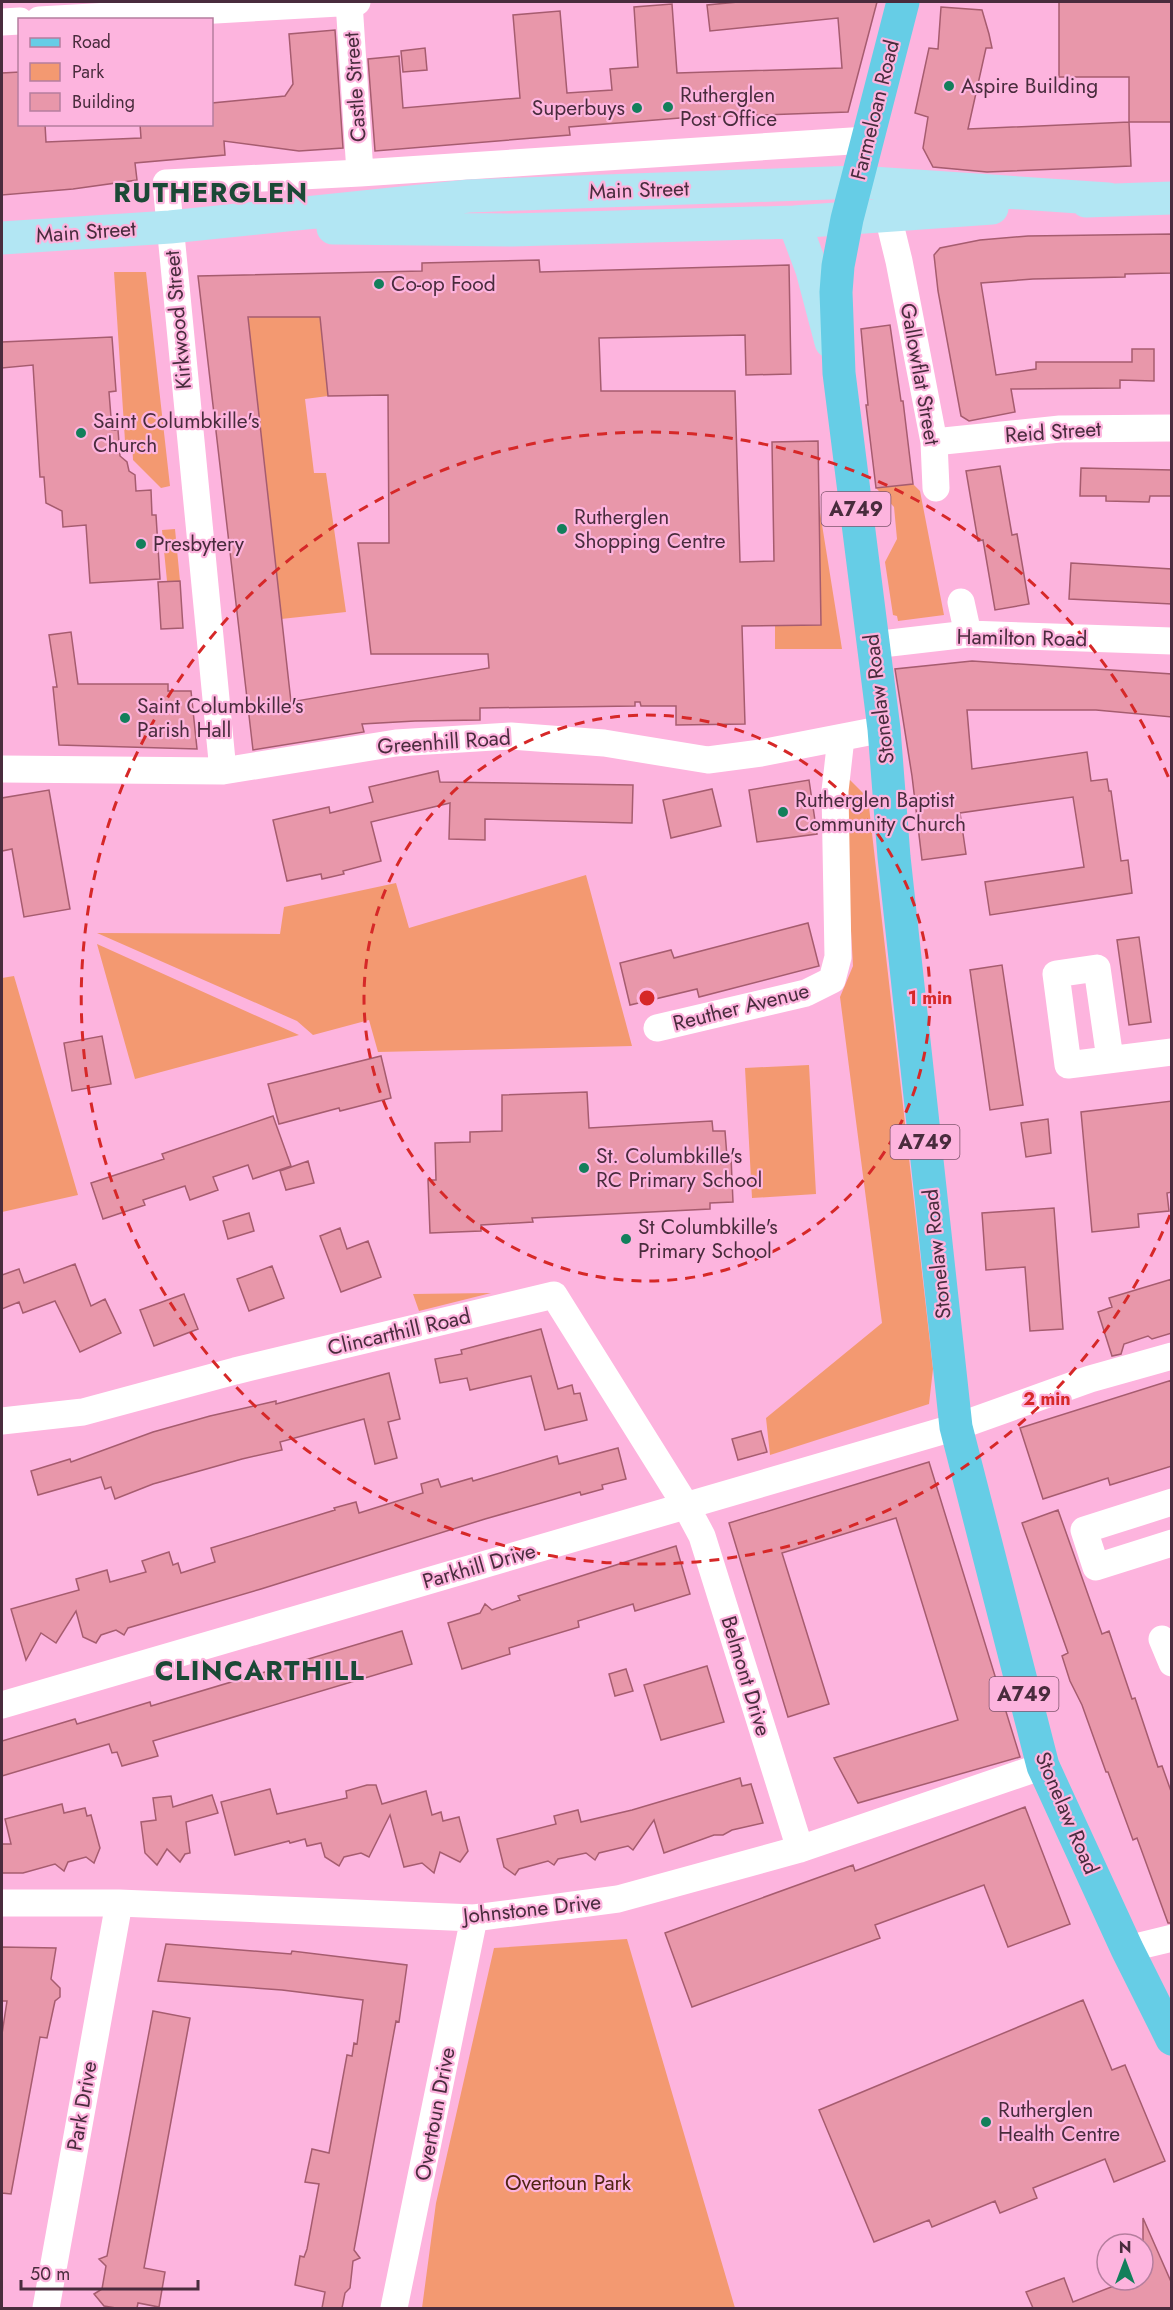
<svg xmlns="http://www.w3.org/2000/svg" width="1173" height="2310" font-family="Jost,sans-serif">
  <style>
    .green { fill: #f39971 }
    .building { fill: #e897aa; stroke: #a65c6f; stroke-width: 1.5; fill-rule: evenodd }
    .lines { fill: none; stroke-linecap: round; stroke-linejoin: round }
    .street { stroke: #fff; stroke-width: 27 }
    .secondary { stroke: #b2e6f3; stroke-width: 33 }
    .primary { stroke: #66cde6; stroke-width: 33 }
    .ring { fill: none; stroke: #d62828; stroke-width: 3; stroke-dasharray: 10 8 }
    .poi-dot { fill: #137f5b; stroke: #fdb4de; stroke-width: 2 }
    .labels { text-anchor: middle; stroke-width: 4.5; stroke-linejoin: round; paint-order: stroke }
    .shield { fill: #fdb4de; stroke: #7f556d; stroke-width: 1.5 }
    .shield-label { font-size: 20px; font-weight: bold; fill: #492c3d }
    .poi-label { font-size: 21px; fill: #492c3d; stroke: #fdb4de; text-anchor: start }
    .street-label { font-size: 21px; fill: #492c3d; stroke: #fdb4de }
    .park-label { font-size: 21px; fill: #4e2410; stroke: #fdb4de }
    .district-label { font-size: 27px; font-weight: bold; letter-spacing: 1.5px; fill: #1b4936; stroke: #fdb4de }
    .centre { fill: #d62828; stroke: #fdb4de; stroke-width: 3 }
    .ring-label { font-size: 18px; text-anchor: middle; font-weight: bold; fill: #d62828; stroke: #fdb4de; stroke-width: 4.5; stroke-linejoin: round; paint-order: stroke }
  </style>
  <rect width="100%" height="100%" fill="#fdb4de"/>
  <!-- green -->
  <path class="green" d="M 114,272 L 146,272 L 170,486 L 161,488 L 133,460 L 132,441 L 125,441 Z
    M 320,316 L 328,396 L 305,399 L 314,473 L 326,473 L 346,612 L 281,619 L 248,320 L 250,317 Z
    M 913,484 L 920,491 L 944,615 L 898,621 L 897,616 L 893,615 L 885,562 L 897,539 L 894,507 L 876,488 Z
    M 819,506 L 842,649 L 775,649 L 775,626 L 821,625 Z
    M 175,529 L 180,581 L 167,581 L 162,530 Z
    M 849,779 L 868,798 L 933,1369 L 929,1404 L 770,1455 L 766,1418 L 882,1323 L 840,997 L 853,966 L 843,789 Z
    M 586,875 L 632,1046 L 378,1052 L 369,1020 L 313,1035 L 297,1021 L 97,933 L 280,934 L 284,907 L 396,883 L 409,928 Z
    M 97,944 L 299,1035 L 135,1079 Z
    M 14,976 L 78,1195 L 2,1212 L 2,978 Z
    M 809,1065 L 816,1194 L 752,1198 L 745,1068 Z
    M 491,1293 L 419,1311 L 413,1294 Z
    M 627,1939 L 735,2308 L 422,2308 L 436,2203 L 494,1948 Z"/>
  <!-- building -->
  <path class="building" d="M 738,2 L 877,2 L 848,112 L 680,118 L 569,127 L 570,135 L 375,151 L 368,59 L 399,56 L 403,108 L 520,98 L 513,15 L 560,11 L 567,93 L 612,90 L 610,69 L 638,67 L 634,7 L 672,4 L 677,73 L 842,68 L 838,18 L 710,31 L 707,5 Z
    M 1059,2 L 1172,2 L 1172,122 L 1129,122 L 1129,77 L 1059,77 Z
    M 941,7 L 982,10 L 989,34 L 992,48 L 986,48 L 968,129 L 1129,122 L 1131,166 L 987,172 L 933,167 L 923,148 L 928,117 L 915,113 L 929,48 L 938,49 Z
    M 335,30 L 343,148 L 299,151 L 224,141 L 225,155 L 135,163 L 137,180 L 73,189 L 2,195 L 2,73 L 20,72 L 20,124 L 45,124 L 46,142 L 141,138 L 140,124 L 212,124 L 212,103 L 285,96 L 293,84 L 289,34 Z
    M 425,48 L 427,70 L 403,72 L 401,51 Z
    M 1172,234 L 1172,273 L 1125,274 L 1125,277 L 1033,279 L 981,283 L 996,375 L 1036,369 L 1036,362 L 1132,362 L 1132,349 L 1154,349 L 1154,381 L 1120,380 L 1120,388 L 1011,389 L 1015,412 L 969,421 L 961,416 L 938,291 L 934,255 L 940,248 L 980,240 L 1028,236 Z
    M 539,260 L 540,272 L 789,265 L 791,374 L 746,375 L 745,335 L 599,338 L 601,391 L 735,391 L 740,562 L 774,561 L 772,442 L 818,441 L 821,625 L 742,626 L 745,724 L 676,725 L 676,706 L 641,706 L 640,702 L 635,702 L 635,706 L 480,708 L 480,720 L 415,721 L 362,724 L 364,732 L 253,750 L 198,276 L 422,271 L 422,263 ZM 248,317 L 320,317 L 328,396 L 388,395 L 389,543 L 358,543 L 371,654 L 488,654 L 489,668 L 291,702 Z
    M 890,325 L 901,401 L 903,401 L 913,484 L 876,488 L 866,405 L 868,405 L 861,329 Z
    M 112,337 L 116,391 L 109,392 L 112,430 L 118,430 L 120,456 L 127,462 L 129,471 L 135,475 L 136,491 L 151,490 L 152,515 L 156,515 L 160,579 L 90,583 L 86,525 L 63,527 L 62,511 L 46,503 L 44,477 L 40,477 L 33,365 L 2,368 L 2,342 Z
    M 1000,466 L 1012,535 L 1017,534 L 1029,604 L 995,610 L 983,540 L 978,541 L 966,471 Z
    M 1081,468 L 1172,470 L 1172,496 L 1150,496 L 1149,502 L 1106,501 L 1106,496 L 1080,496 Z
    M 1071,563 L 1172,569 L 1172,604 L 1069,599 Z
    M 180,581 L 183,628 L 161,629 L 158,582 Z
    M 71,632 L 78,684 L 168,684 L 168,691 L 191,691 L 197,749 L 59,745 L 53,687 L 57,687 L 49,635 Z
    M 972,661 L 1172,674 L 1172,717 L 1096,710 L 967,710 L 972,769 L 1087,752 L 1091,781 L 1107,779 L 1109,791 L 1111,791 L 1121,861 L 1128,860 L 1132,893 L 990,915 L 985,882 L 1084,867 L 1073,797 L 960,813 L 966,854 L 922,860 L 912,776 L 895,669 Z
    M 438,771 L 440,782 L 633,785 L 632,823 L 485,819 L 485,840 L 449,839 L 450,803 L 371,822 L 381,861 L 343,871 L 344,874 L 322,879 L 321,874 L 287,881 L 273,820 L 329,807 L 330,813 L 373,802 L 369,787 Z
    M 809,780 L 817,834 L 757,842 L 749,790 Z
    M 712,789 L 721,826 L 671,838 L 663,800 Z
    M 49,790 L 70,909 L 24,917 L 12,849 L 2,851 L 2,798 Z
    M 808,923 L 819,966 L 699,997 L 697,989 L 630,1005 L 620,963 L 671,950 L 674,958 Z
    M 1139,937 L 1151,1022 L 1129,1025 L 1117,940 Z
    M 1002,965 L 1023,1105 L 990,1110 L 970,970 Z
    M 102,1036 L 111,1084 L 72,1091 L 64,1043 Z
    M 381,1056 L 391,1098 L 340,1111 L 339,1108 L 279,1124 L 268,1084 Z
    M 587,1092 L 589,1128 L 712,1121 L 713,1131 L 725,1131 L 727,1157 L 731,1157 L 733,1202 L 710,1203 L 710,1209 L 532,1218 L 533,1222 L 481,1225 L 481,1231 L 430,1233 L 428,1180 L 436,1180 L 435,1143 L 470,1142 L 470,1132 L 502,1131 L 502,1095 Z
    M 1172,1101 L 1172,1192 L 1167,1193 L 1169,1211 L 1138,1214 L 1139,1227 L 1092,1232 L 1081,1112 Z
    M 273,1116 L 291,1166 L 253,1179 L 248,1165 L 213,1177 L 218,1190 L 190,1200 L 185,1186 L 143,1200 L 145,1205 L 103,1219 L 91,1183 L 164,1159 L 162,1154 Z
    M 1048,1119 L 1051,1153 L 1026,1157 L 1021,1123 Z
    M 308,1161 L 314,1183 L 286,1190 L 280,1171 Z
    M 1054,1208 L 1063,1329 L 1030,1331 L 1025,1267 L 986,1270 L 982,1213 Z
    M 249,1213 L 254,1231 L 228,1239 L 223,1221 Z
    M 340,1228 L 347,1249 L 368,1241 L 381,1277 L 341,1292 L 320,1236 Z
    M 75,1264 L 91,1306 L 105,1299 L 121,1333 L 80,1352 L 55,1301 L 23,1313 L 19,1302 L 2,1309 L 2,1275 L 19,1269 L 24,1283 Z
    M 272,1266 L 284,1298 L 249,1311 L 237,1279 Z
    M 1172,1279 L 1172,1333 L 1152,1339 L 1148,1336 L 1124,1344 L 1121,1354 L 1112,1356 L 1098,1312 L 1112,1307 L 1109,1298 Z
    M 184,1294 L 198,1329 L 154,1346 L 140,1310 Z
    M 541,1329 L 558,1389 L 572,1385 L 574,1394 L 580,1393 L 587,1420 L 545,1430 L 531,1376 L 470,1390 L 467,1378 L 440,1383 L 435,1359 L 462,1354 L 461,1350 Z
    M 389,1373 L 400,1419 L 388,1422 L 397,1458 L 375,1464 L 364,1419 L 280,1442 L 282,1450 L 242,1459 L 153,1484 L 115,1499 L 111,1487 L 105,1489 L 101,1477 L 38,1495 L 31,1471 L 70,1459 L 71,1462 L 153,1432 L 210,1416 L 276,1401 L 276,1404 Z
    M 1172,1380 L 1172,1466 L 1110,1485 L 1108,1478 L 1043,1499 L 1020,1428 Z
    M 761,1431 L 767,1452 L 738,1460 L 732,1439 Z
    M 618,1448 L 626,1479 L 602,1485 L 603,1489 L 581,1495 L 580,1492 L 485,1519 L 261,1589 L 128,1628 L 124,1635 L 116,1630 L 101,1635 L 96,1643 L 83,1637 L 76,1611 L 56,1643 L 41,1633 L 26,1660 L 11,1609 L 79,1590 L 76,1579 L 107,1570 L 110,1582 L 146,1572 L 142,1561 L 169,1552 L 173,1565 L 178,1563 L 181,1573 L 215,1562 L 211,1548 L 335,1510 L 334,1508 L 356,1502 L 359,1513 L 423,1493 L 421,1484 L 438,1479 L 441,1487 L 472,1478 L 473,1481 L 557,1456 L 559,1464 Z
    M 929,1462 L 1020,1757 L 858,1803 L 834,1758 L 958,1720 L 896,1518 L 782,1553 L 829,1704 L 788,1717 L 729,1523 Z
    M 1058,1510 L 1102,1634 L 1109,1631 L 1132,1699 L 1135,1698 L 1158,1767 L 1162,1766 L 1172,1794 L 1172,1923 L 1168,1923 L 1137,1838 L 1133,1840 L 1108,1772 L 1106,1772 L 1082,1705 L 1070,1681 L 1062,1656 L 1068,1653 L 1022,1523 Z
    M 676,1546 L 690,1594 L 635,1611 L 633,1604 L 578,1621 L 579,1627 L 509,1648 L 510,1654 L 462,1669 L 448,1623 L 480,1613 L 485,1604 L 492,1610 L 520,1600 L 518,1596 Z
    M 402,1631 L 412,1664 L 153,1741 L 158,1756 L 122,1766 L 117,1752 L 112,1753 L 109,1744 L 2,1776 L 2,1741 L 75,1719 L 77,1724 L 150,1702 L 151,1706 Z
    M 707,1666 L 724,1722 L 661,1740 L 644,1685 Z
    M 626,1669 L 633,1691 L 615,1696 L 609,1674 Z
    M 740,1778 L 742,1786 L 751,1784 L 763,1823 L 732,1830 L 723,1835 L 714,1835 L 664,1853 L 654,1820 L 633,1850 L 628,1846 L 599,1853 L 595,1860 L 586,1853 L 558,1859 L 554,1865 L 548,1861 L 519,1869 L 515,1875 L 504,1867 L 497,1839 L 556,1824 L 554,1816 L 578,1810 L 581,1822 L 632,1810 Z
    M 367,1785 L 376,1785 L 382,1804 L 426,1791 L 432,1815 L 441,1812 L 443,1821 L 459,1817 L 468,1851 L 460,1862 L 440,1852 L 434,1873 L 422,1863 L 404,1867 L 390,1815 L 369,1857 L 361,1853 L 344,1857 L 339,1866 L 325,1857 L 321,1843 L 307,1846 L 305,1839 L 290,1843 L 289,1841 L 235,1855 L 221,1802 L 270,1789 L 277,1814 L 347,1798 L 346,1791 Z
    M 212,1795 L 218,1813 L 186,1822 L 190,1853 L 185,1854 L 180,1862 L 167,1849 L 157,1865 L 145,1853 L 141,1822 L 156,1820 L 153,1798 L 171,1796 L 173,1807 Z
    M 62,1804 L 64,1813 L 85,1808 L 87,1816 L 91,1815 L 100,1848 L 94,1863 L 86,1857 L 68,1862 L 64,1871 L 55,1864 L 23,1873 L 2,1873 L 2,1844 L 11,1844 L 5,1819 Z
    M 1025,1807 L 1070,1924 L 1008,1947 L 984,1885 L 875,1925 L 880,1938 L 692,2007 L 665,1933 L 853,1865 L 855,1871 Z
    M 166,1944 L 291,1954 L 292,1951 L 407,1965 L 399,2022 L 396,2021 L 354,2250 L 360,2258 L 353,2261 L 350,2288 L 345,2293 L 342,2308 L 322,2308 L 325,2292 L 295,2285 L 300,2256 L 304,2257 L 307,2249 L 319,2184 L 305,2182 L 312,2149 L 329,2153 L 347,2055 L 352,2056 L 354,2043 L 357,2044 L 363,2000 L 282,1990 L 158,1981 Z
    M 2,1947 L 56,1948 L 51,1979 L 60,1988 L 60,1997 L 55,2001 L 47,2038 L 40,2037 L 11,2194 L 2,2193 L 2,2034 L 7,2001 L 2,2001 Z
    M 1083,2000 L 1112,2070 L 1125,2065 L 1165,2161 L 1114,2182 L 1105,2159 L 1033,2188 L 1037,2198 L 1000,2213 L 995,2201 L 932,2227 L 929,2220 L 874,2242 L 819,2110 Z
    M 153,2011 L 190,2018 L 144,2268 L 165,2272 L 159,2307 L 138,2303 L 137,2308 L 116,2308 L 104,2306 L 94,2294 L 102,2289 L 106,2266 L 99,2259 L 107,2256 Z
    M 1143,2218 L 1172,2284 L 1172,2308 L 1033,2308 L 1026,2292 L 1064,2278 L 1073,2302 L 1129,2280 L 1143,2280 Z"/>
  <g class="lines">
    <!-- street -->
    <path class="street" d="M 349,2 L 360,173
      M 39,20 L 357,2
      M 2,22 L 20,21
      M 888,216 L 899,261 L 934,442 L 936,488
      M 934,442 L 1060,429 L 1172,428
      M 961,602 L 968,634
      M 873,645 L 968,634 L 1172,641
      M 2,769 L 223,771 L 396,743 L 511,736 L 604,743 L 708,760 L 761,753 L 884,729
      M 223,771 L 166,183 L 360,173 L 867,140
      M 657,1028 L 806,993 L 832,980 L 838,957 L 835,791 L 841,738
      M 1110,1059 L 1097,968 L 1056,974 L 1068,1065 L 1172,1052
      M 2,1421 L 83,1412 L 235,1371 L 554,1295 L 686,1506 L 702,1536 L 800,1849
      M 1172,1502 L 1084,1530 L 1096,1567 L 1172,1543
      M 1162,1639 L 1172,1663
      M 2,1705 L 956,1427 L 1090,1379 L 1172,1356
      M 2,1903 L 119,1903 L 474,1918 L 618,1899 L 800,1849 L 1043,1766
      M 1127,1949 L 1172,1938
      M 46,2308 L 119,1903
      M 394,2308 L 474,1918"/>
    <!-- secondary -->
    <path class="secondary" d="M 1086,201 L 1172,198
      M 794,222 L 812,270 L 831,342
      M 333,228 L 512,230 L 794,222 L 992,208
      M 2,238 L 170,227 L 469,196 L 857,182 L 1108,199"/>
    <!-- primary -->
    <path class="primary" d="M 903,2 L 847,219 L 838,266 L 836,292 L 839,373 L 884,729 L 894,857 L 956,1427 L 1043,1766 L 1127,1949 L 1172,2039"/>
  </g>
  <!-- distance rings -->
  <g class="ring">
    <circle cx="647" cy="998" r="283"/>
    <path d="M1170 1215A566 566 0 1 1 1170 781"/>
  </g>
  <!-- markers -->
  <g class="poi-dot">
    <circle cx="949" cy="86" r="6"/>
    <circle cx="668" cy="107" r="6"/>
    <circle cx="637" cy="108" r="6"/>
    <circle cx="379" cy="284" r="6"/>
    <circle cx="81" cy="433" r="6"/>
    <circle cx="562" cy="529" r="6"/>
    <circle cx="141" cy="544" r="6"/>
    <circle cx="125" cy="718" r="6"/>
    <circle cx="783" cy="812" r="6"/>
    <circle cx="584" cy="1168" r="6"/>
    <circle cx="626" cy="1239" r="6"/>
    <circle cx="986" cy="2122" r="6"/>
  </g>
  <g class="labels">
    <!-- shield labels -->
    <g class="shield">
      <rect x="821.5" y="492" width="69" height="34" rx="4.5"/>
      <rect x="890.5" y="1125" width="69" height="34" rx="4.5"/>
      <rect x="989.5" y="1677" width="69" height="34" rx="4.5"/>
    </g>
    <g class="shield-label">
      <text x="856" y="516">A749</text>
      <text x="925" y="1149">A749</text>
      <text x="1024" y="1701">A749</text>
    </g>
    <!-- poi labels -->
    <g class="poi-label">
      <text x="961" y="93">Aspire Building</text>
      <text x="680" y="102">Rutherglen<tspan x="680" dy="24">Post Office</tspan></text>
      <text x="625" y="115" text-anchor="end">Superbuys</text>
      <text x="391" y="291">Co-op Food</text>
      <text x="93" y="428">Saint Columbkille's<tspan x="93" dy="24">Church</tspan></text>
      <text x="574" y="524">Rutherglen<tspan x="574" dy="24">Shopping Centre</tspan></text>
      <text x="153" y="551">Presbytery</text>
      <text x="137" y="713">Saint Columbkille's<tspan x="137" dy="24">Parish Hall</tspan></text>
      <text x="795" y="807">Rutherglen Baptist<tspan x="795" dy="24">Community Church</tspan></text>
      <text x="596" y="1163">St. Columbkille's<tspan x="596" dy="24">RC Primary School</tspan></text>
      <text x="638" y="1234">St Columbkille's<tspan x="638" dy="24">Primary School</tspan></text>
      <text x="998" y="2117">Rutherglen<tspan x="998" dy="24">Health Centre</tspan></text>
    </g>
    <!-- street labels -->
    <g class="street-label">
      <text transform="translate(355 87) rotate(-94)" y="7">Castle Street</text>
      <text transform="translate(875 110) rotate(-76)" y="7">Farmeloan Road</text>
      <text transform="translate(639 190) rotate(-2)" y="7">Main Street</text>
      <text transform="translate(86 232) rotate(-4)" y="7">Main Street</text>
      <text transform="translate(178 320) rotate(-95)" y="7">Kirkwood Street</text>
      <text transform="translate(920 374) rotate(80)" y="7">Gallowflat Street</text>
      <text transform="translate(1053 432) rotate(-4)" y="7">Reid Street</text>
      <text transform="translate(1022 638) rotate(1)" y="7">Hamilton Road</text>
      <text transform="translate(879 699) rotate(-97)" y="7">Stonelaw Road</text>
      <text transform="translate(444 742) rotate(-4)" y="7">Greenhill Road</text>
      <text transform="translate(741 1007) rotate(-14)" y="7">Reuther Avenue</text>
      <text transform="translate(937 1254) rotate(-96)" y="7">Stonelaw Road</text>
      <text transform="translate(399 1332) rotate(-13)" y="7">Clincarthill Road</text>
      <text transform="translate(479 1566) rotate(-16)" y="7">Parkhill Drive</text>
      <text transform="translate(746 1676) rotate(73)" y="7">Belmont Drive</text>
      <text transform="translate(1067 1813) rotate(67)" y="7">Stonelaw Road</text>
      <text transform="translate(532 1909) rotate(-6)" y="7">Johnstone Drive</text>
      <text transform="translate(82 2106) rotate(-80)" y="7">Park Drive</text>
      <text transform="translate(435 2114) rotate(-79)" y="7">Overtoun Drive</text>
    </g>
    <!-- park labels -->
    <g class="park-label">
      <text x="568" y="2190">Overtoun Park</text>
    </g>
    <!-- district labels -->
    <g class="district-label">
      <text x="211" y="202">RUTHERGLEN</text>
      <text x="260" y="1680">CLINCARTHILL</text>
    </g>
  </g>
  <circle cx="647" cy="998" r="9" class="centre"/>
  <g class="ring-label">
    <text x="930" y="1004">1 min</text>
    <text x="1047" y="1405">2 min</text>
  </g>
  <!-- border -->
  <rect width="1173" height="2310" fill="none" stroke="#492c3d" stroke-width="6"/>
  <!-- legend -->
  <rect x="18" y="18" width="195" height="108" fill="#fdb4de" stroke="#b57e9e" stroke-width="1.5"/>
  <rect x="30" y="38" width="30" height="9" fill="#66cde6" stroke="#b57e9e" stroke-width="1.5"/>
  <text x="72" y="48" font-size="18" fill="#492c3d">Road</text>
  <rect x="30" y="63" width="30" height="18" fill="#f39971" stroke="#b57e9e" stroke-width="1.5"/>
  <text x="72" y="78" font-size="18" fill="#492c3d">Park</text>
  <rect x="30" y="93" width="30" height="18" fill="#e897aa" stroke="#b57e9e" stroke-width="1.5"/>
  <text x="72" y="108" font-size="18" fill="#492c3d">Building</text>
  <!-- north arrow -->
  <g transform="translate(1125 2262)"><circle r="28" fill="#fdb4de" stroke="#b57e9e" stroke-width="1.5"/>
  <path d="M0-4.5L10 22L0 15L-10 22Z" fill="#137f5b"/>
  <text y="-9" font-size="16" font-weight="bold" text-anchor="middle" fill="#492c3d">N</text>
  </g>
  <!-- scale -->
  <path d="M21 2280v9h177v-9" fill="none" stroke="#492c3d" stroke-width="3"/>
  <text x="30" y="2280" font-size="18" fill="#492c3d" stroke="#fdb4de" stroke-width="4.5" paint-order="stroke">50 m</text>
</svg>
